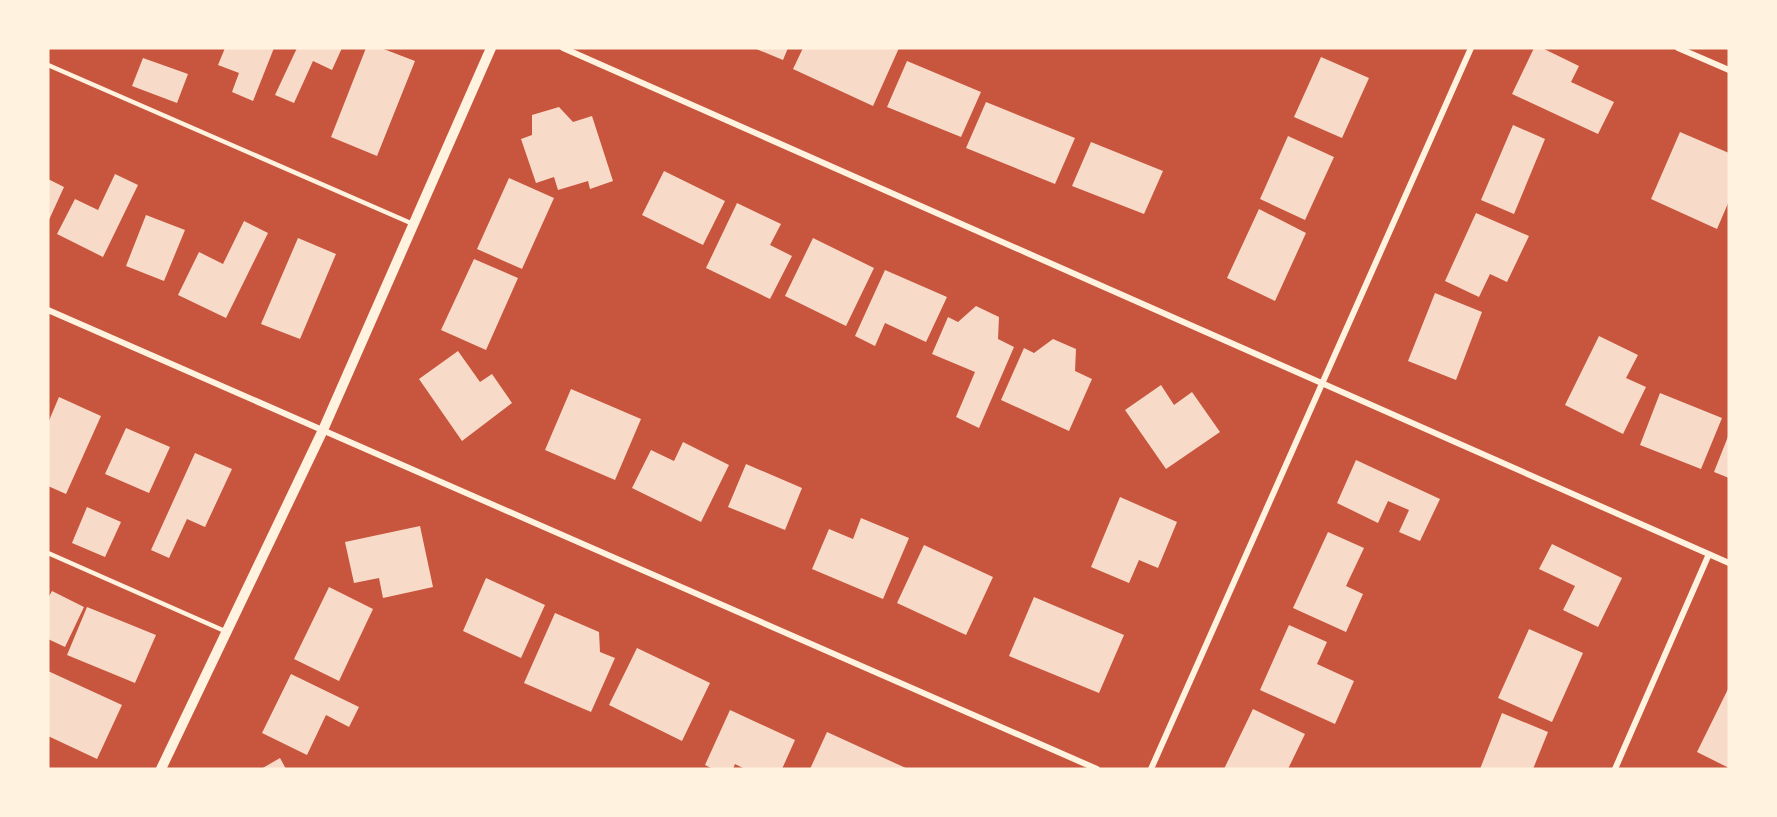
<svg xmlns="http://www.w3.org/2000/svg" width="1777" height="817" font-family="'Golos Text',sans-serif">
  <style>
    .building { fill: #f7dbc8 }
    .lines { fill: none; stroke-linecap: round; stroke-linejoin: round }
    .service { stroke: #fff3e0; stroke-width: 4.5 }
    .minor { stroke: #fff3e0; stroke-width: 6 }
    .tertiary { stroke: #fff3e0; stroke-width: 10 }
  </style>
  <rect width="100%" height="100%" fill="#c8553d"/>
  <!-- building -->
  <path class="building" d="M 225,48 L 274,48 L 253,101 L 232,92 L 239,73 L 218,65 Z
    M 297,48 L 342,48 L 332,70 L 313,61 L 294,103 L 275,95 Z
    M 366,48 L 381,48 L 415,61 L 377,156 L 331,137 Z
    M 754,48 L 788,48 L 783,60 Z
    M 803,48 L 899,48 L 873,106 L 793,69 Z
    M 1534,48 L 1542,48 L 1579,66 L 1571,82 L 1614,102 L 1598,134 L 1512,94 Z
    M 1321,57 L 1369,78 L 1342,138 L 1294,117 Z
    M 143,58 L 188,74 L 177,103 L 132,86 Z
    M 907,61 L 981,92 L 961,137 L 887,107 Z
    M 986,102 L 1075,138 L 1055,184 L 966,148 Z
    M 559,107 L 573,122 L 592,116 L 613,181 L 590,189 L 588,181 L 558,190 L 554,177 L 536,183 L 521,139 L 532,135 L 532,115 Z
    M 1513,125 L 1545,139 L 1514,214 L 1481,200 Z
    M 1680,132 L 1729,153 L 1729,201 L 1717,229 L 1651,199 Z
    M 1288,136 L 1334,157 L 1305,220 L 1260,199 Z
    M 1091,142 L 1163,171 L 1144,214 L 1072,186 Z
    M 664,171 L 725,201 L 703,245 L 642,215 Z
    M 115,174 L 138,185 L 103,257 L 57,234 L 75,199 L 98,210 Z
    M 509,178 L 554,198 L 522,269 L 477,249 Z
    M 48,179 L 64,187 L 48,222 Z
    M 737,203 L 781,224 L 770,245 L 792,256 L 770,299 L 706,268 Z
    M 1259,209 L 1306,233 L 1275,301 L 1227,278 Z
    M 1476,213 L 1529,236 L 1507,282 L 1490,274 L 1479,297 L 1445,281 Z
    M 146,215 L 185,230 L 164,281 L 126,266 Z
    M 244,221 L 268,233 L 226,318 L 178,295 L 199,252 L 223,264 Z
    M 298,238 L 336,254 L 300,339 L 261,324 Z
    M 813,238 L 874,268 L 846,326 L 785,296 Z
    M 474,259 L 518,278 L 486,350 L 441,330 Z
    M 885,270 L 947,297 L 926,342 L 885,323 L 875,346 L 855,336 Z
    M 1435,293 L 1482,312 L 1456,380 L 1408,361 Z
    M 976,306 L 999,317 L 998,339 L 1014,347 L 979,428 L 956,417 L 975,372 L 932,354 L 948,317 L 958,322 Z
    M 1599,336 L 1638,355 L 1626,378 L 1646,387 L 1623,434 L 1565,405 Z
    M 1053,339 L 1076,349 L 1075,371 L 1092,379 L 1069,431 L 1001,400 L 1024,348 L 1034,353 Z
    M 458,351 L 480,382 L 492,374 L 512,403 L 462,441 L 419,379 Z
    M 1161,385 L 1174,405 L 1192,392 L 1220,432 L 1166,469 L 1125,410 Z
    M 571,389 L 641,419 L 615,480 L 545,450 Z
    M 1660,393 L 1722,418 L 1701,469 L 1640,445 Z
    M 59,397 L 101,416 L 66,494 L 48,486 L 48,423 Z
    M 126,428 L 170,447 L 149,493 L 105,474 Z
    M 1729,434 L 1729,478 L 1714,472 Z
    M 683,442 L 729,465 L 701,522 L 632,488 L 651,450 L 674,461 Z
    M 195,453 L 232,469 L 205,527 L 187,519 L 169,558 L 151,550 Z
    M 1356,460 L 1440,499 L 1420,541 L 1399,532 L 1409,510 L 1388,501 L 1378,523 L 1337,503 Z
    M 746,464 L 802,488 L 785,530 L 728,507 Z
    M 1120,497 L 1177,522 L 1158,568 L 1139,560 L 1129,583 L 1091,567 Z
    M 87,507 L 121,522 L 105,557 L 72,543 Z
    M 861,518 L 909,538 L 883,599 L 812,569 L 829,529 L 853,539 Z
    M 420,526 L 433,587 L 383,598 L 379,578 L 354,583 L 345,542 Z
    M 1328,532 L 1364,548 L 1346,586 L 1363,594 L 1346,632 L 1293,608 Z
    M 1552,544 L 1622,578 L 1598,627 L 1563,610 L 1575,586 L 1539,569 Z
    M 924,545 L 993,577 L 966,635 L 897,603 Z
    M 486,578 L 545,605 L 521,658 L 463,631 Z
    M 329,587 L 373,609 L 339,681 L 294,659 Z
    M 52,591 L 84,607 L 65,647 L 48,639 L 48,598 Z
    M 1034,597 L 1124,635 L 1099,693 L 1009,656 Z
    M 87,607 L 156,635 L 135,683 L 67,655 Z
    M 555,613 L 599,632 L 600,652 L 615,658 L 591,712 L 524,683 Z
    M 1289,625 L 1327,642 L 1317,664 L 1354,681 L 1335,724 L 1260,690 Z
    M 1529,629 L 1583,653 L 1552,722 L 1498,698 Z
    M 637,648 L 710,683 L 682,741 L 609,705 Z
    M 48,671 L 122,705 L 97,759 L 48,736 Z
    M 291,674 L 359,707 L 349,727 L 326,715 L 307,755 L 262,733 Z
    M 1729,687 L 1729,768 L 1697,752 Z
    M 1253,709 L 1305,734 L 1288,769 L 1224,769 Z
    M 730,710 L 795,740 L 782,769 L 745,769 L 735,764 L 733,769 L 713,769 L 705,765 Z
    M 1502,713 L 1548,732 L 1533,769 L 1480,769 Z
    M 827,732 L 908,769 L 810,769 Z
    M 280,758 L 286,769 L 261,769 Z"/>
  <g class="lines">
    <!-- service -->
    <path class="service" d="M 48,65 L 413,224
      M 48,553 L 227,632"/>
    <!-- minor -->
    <path class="minor" d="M 563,48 L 1729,563
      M 1678,48 L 1729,70
      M 48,310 L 1097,769
      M 1151,769 L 1471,48
      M 1615,769 L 1709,554"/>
    <!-- tertiary -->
    <path class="tertiary" d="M 161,769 L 323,430 L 491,48"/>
  </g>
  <!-- border -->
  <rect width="1777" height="817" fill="none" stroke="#fff3e0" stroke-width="99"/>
</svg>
